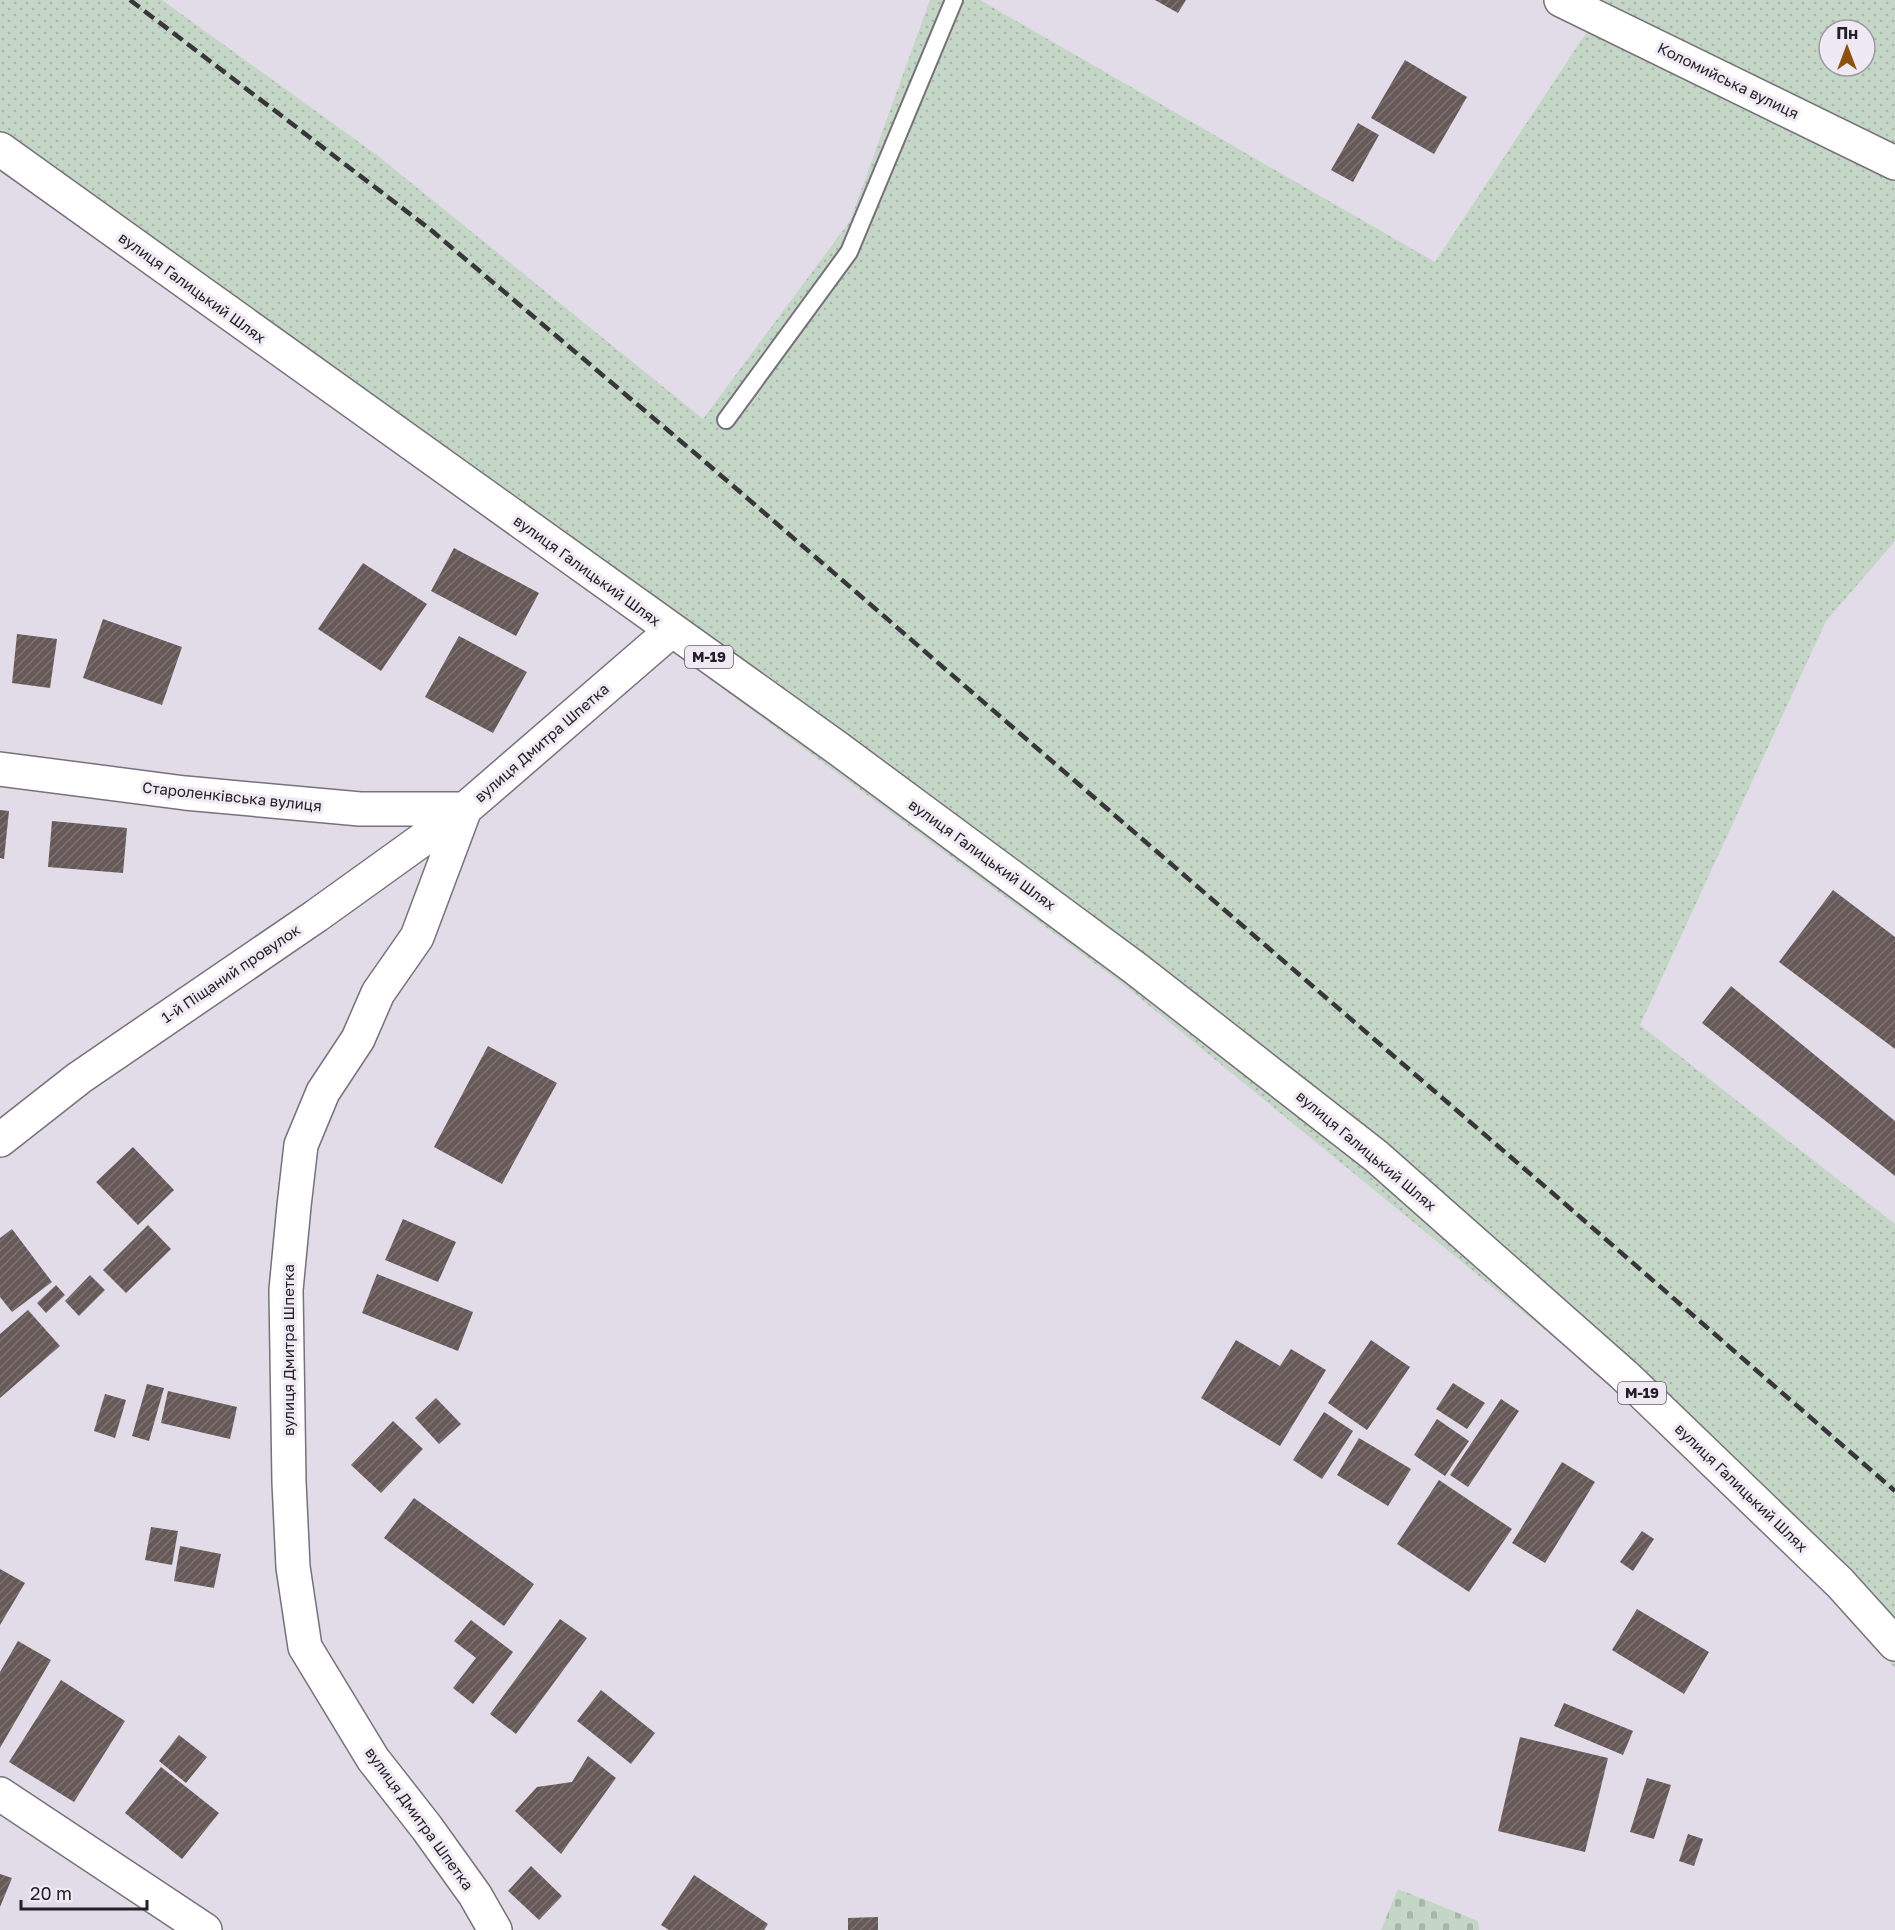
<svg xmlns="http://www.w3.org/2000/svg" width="1895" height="1930" font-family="'Golos Text',sans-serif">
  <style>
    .green { fill: url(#green-dots); fill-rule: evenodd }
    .cemetery { fill: url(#cemetery-stones) }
    .building { fill: url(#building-hatch) }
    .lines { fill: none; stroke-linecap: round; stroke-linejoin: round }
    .service-casing { stroke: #76717b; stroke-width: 20 }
    .minor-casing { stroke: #76717b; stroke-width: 36 }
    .tertiary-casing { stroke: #76717b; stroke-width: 36 }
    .trunk-casing { stroke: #76717b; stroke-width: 36 }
    .service { stroke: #fff; stroke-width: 16 }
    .minor { stroke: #fff; stroke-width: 33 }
    .tertiary { stroke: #fff; stroke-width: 33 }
    .trunk { stroke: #fff; stroke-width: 33 }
    .rail { stroke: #39363b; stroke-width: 4.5; stroke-dasharray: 12 6; stroke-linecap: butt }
    .labels { text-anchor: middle; stroke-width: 6; stroke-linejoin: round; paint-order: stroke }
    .shield { fill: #efe9f4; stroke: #605d63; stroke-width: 1.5 }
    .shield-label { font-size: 14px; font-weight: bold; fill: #232125 }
    .street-label { font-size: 15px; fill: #232125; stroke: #efe9f4 }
  </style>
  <defs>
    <pattern id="green-dots" width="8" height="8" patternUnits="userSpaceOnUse" patternTransform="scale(1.5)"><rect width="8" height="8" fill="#c4d6c5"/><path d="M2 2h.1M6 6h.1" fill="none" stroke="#a8b7a9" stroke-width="1.8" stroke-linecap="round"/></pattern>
    <pattern id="cemetery-stones" width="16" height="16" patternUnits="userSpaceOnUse" patternTransform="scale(1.5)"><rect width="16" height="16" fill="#c4d6c5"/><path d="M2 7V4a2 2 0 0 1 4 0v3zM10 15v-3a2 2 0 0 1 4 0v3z" fill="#a8b7a9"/></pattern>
    <pattern id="building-hatch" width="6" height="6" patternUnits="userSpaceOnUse" patternTransform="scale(1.5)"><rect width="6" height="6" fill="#665958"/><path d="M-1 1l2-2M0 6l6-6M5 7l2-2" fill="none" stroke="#7c7272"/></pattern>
  </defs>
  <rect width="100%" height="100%" fill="#e1dce7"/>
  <!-- green -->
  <path class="green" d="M 0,0 L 162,0 L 378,156 L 703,419 L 850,221 L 930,0 L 980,0 L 1435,262 L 1592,24 L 1545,0 L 1895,0 L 1895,541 L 1826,621 L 1640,1025 L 1895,1224 L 1895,1668 L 1716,1476 L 1617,1389 L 1124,985 L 638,626 L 0,166 ZM 1829,30 L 1865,30 L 1865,66 L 1829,66 Z"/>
  <!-- cemetery -->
  <path class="cemetery" d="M 1398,1889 L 1478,1921 L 1479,1930 L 1381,1930 Z"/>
  <!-- building -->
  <path class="building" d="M 1155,0 L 1186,0 L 1178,13 Z
    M 1405,60 L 1467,97 L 1434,154 L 1371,118 Z
    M 1358,123 L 1379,135 L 1353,182 L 1331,170 Z
    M 454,548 L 539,593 L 516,636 L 431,591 Z
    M 363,563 L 427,604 L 381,671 L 318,629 Z
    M 103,619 L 182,647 L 162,705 L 83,678 Z
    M 17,634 L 57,639 L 50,688 L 12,683 Z
    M 459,636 L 527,672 L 493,733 L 425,697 Z
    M 0,810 L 9,811 L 4,859 L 0,858 Z
    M 52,821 L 127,828 L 123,873 L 48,867 Z
    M 1833,890 L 1895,937 L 1895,1049 L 1779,962 Z
    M 1731,986 L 1895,1121 L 1895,1176 L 1702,1023 Z
    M 488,1046 L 557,1083 L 502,1184 L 434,1147 Z
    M 133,1147 L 174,1190 L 138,1225 L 96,1182 Z
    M 403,1219 L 456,1242 L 438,1282 L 385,1260 Z
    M 148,1225 L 171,1249 L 126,1293 L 103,1270 Z
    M 12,1229 L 52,1282 L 12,1312 L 0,1297 L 0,1238 Z
    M 377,1274 L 473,1312 L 458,1351 L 362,1313 Z
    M 90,1275 L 105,1290 L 79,1316 L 65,1301 Z
    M 56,1285 L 65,1295 L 46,1313 L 37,1303 Z
    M 28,1310 L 60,1346 L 0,1398 L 0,1334 Z
    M 1236,1340 L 1280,1366 L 1291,1349 L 1326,1370 L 1280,1446 L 1201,1398 Z
    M 1371,1340 L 1410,1367 L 1367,1430 L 1328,1403 Z
    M 1453,1383 L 1485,1403 L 1467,1429 L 1436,1409 Z
    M 147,1384 L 164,1388 L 149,1441 L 132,1436 Z
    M 168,1391 L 237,1407 L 230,1439 L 161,1423 Z
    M 105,1394 L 126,1400 L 115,1438 L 94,1431 Z
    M 436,1398 L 461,1424 L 439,1444 L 415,1418 Z
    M 1501,1399 L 1519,1411 L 1468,1487 L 1450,1475 Z
    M 1324,1412 L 1353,1431 L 1322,1479 L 1293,1460 Z
    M 1437,1419 L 1469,1441 L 1445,1476 L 1414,1455 Z
    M 393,1421 L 423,1449 L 381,1493 L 351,1465 Z
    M 1359,1438 L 1411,1469 L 1388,1506 L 1337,1475 Z
    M 1562,1462 L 1595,1482 L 1545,1563 L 1512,1543 Z
    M 1439,1480 L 1512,1529 L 1469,1592 L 1397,1544 Z
    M 414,1498 L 534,1584 L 504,1626 L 384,1538 Z
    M 151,1527 L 178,1531 L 172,1565 L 145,1560 Z
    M 1642,1531 L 1654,1539 L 1633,1571 L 1620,1562 Z
    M 180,1546 L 221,1554 L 214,1588 L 174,1581 Z
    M 0,1569 L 25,1583 L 0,1625 Z
    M 1637,1609 L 1709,1652 L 1684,1694 L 1612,1650 Z
    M 560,1619 L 587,1638 L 516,1734 L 490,1714 Z
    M 471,1620 L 513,1652 L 473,1704 L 453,1688 L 476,1658 L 454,1641 Z
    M 18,1641 L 51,1660 L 0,1748 L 0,1672 Z
    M 61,1680 L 125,1721 L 74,1802 L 9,1762 Z
    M 601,1690 L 655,1733 L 631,1764 L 577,1721 Z
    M 1564,1703 L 1633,1731 L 1623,1755 L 1554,1726 Z
    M 179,1735 L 207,1757 L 186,1783 L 159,1761 Z
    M 1520,1737 L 1608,1758 L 1585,1852 L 1498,1831 Z
    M 588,1756 L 616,1778 L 561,1854 L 515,1811 L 537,1787 L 572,1782 Z
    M 161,1767 L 219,1813 L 182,1859 L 125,1813 Z
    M 1647,1778 L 1671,1785 L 1654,1839 L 1630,1832 Z
    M 1688,1834 L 1703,1839 L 1694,1866 L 1679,1861 Z
    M 531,1866 L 562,1896 L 539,1920 L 508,1891 Z
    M 0,1874 L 12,1878 L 0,1907 Z
    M 694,1875 L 768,1924 L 764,1930 L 669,1930 L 661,1925 Z
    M 878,1917 L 878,1930 L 848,1930 L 848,1918 Z"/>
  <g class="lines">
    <!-- service casing -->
    <g class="service-casing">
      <path id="service" d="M 726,420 L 849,252 L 954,0"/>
    </g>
    <!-- minor casing -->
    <g class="minor-casing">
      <path id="minor" d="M 0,769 L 185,793 L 360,809 L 465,809
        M 0,1140 L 79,1078 L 316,916 L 465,809
        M 0,1794 L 205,1930
        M 495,1930 L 475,1895 L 427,1828 L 373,1759 L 305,1647 L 293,1567 L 289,1482 L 286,1290 L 294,1206 L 301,1145 L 323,1092 L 358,1039 L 378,993 L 417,937 L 465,809 L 671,631"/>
    </g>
    <!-- tertiary casing -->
    <g class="tertiary-casing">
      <path id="tertiary" d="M 1561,0 L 1895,163"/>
    </g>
    <!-- trunk casing -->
    <g class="trunk-casing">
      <path id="trunk" d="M 0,149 L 836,747 L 1135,968 L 1376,1156 L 1624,1375 L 1840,1583 L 1895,1644"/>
    </g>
    <!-- service -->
    <use href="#service" class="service"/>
    <!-- minor -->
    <use href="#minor" class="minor"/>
    <!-- tertiary -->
    <use href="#tertiary" class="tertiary"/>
    <!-- trunk -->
    <use href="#trunk" class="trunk"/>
    <!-- rail -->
    <path class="rail" d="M 130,0 L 431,230 L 703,460 L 1564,1203 L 1895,1491"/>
  </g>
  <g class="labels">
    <!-- shield labels -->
    <g class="shield">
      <rect x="685" y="646" width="48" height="22" rx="4.5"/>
      <rect x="1618" y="1382" width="48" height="22" rx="4.5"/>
    </g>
    <g class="shield-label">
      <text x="709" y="662">М-19</text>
      <text x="1642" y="1398">М-19</text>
    </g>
    <!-- street labels -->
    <g class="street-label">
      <text transform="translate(1728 81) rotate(26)" y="5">Коломийська вулиця</text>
      <text transform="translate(192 288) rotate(36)" y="5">вулиця Галицький Шлях</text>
      <text transform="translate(587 571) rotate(36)" y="5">вулиця Галицький Шлях</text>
      <text transform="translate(542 743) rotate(-41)" y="5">вулиця Дмитра Шпетка</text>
      <text transform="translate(232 797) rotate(6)" y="5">Староленківська вулиця</text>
      <text transform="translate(982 855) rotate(36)" y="5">вулиця Галицький Шлях</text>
      <text transform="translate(231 974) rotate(-34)" y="5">1-й Піщаний провулок</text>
      <text transform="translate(1366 1151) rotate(40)" y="5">вулиця Галицький Шлях</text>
      <text transform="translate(289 1350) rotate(-90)" y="5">вулиця Дмитра Шпетка</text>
      <text transform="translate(1741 1488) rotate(44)" y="5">вулиця Галицький Шлях</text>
      <text transform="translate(419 1819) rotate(54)" y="5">вулиця Дмитра Шпетка</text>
    </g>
  </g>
  <!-- north arrow -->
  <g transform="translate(1847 48)"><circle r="28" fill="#efe9f4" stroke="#9d99a1" stroke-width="1.5"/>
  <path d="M0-4.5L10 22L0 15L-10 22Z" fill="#8d5110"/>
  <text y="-9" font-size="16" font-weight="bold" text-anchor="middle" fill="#232125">Пн</text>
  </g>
  <!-- scale -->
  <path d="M21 1900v9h126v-9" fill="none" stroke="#232125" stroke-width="3"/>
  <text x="30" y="1900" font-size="18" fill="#232125" stroke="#efe9f4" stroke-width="4.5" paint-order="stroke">20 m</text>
</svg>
